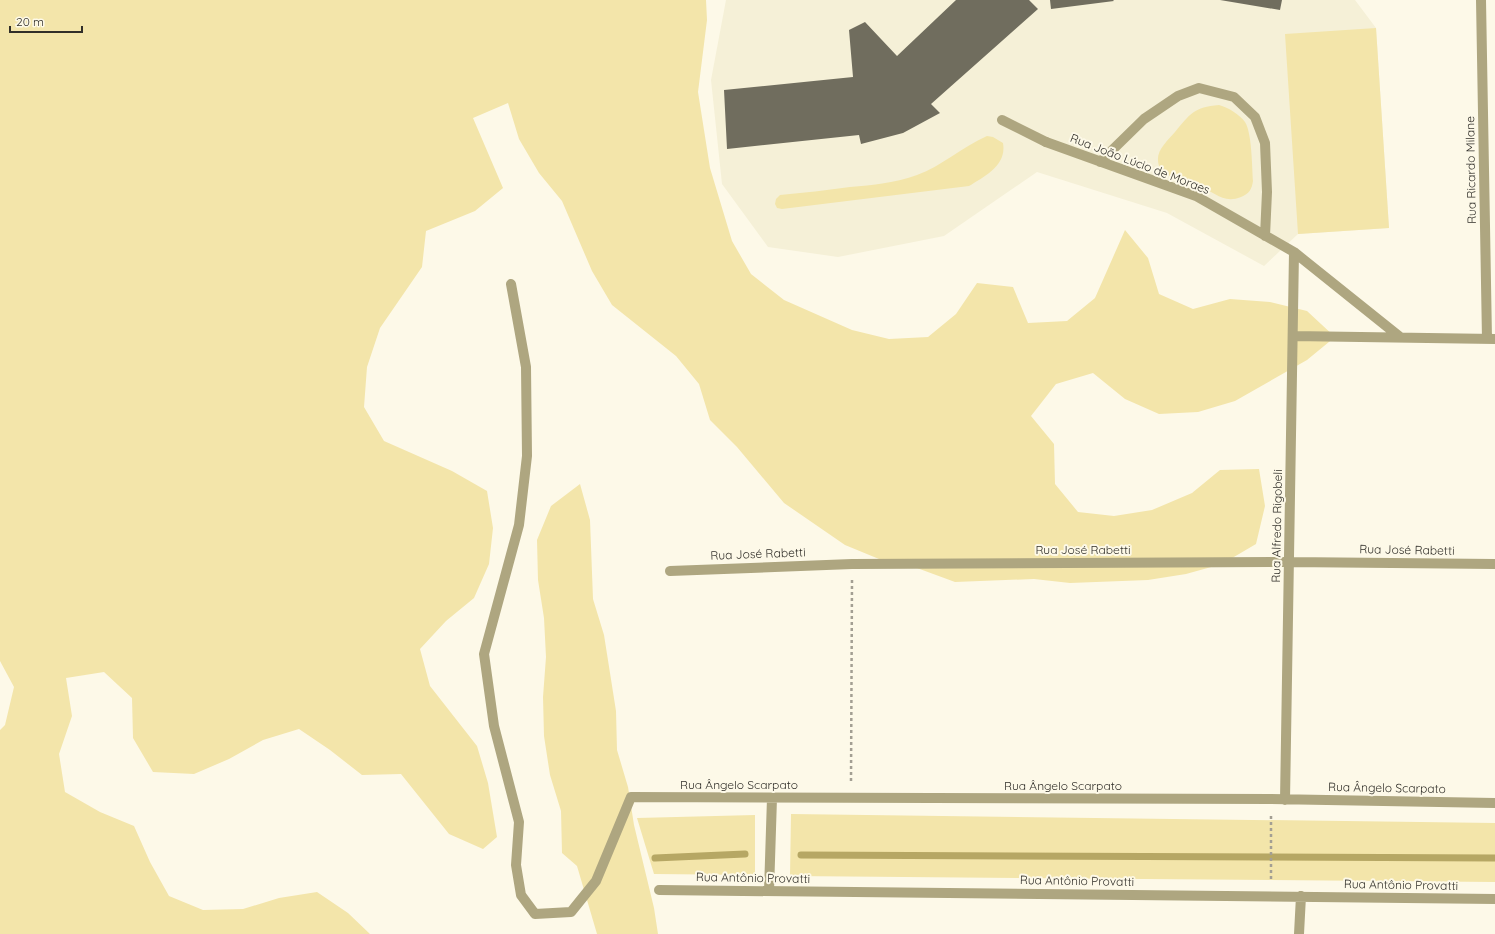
<svg xmlns="http://www.w3.org/2000/svg" width="1495" height="934" font-family="Quicksand,sans-serif">
  <style>
    .built { fill: #f5f0d7 }
    .green { fill: #f3e5aa }
    .lines { fill: none; stroke-linecap: round; stroke-linejoin: round }
    .stream { stroke: #b6a764; stroke-width: 7 }
    .building { fill: #706d5e }
    .path { stroke: #a39f93; stroke-width: 2.5; stroke-dasharray: 3 3; stroke-linecap: butt }
    .lane { stroke: #aea680; stroke-width: 10 }
    .street { stroke: #aea680; stroke-width: 10 }
    .labels { text-anchor: middle; stroke-width: 4; stroke-linejoin: round; paint-order: stroke }
    .street-label { font-size: 12px; fill: #312f29; stroke: #fdf9e8 }
  </style>
  <rect width="100%" height="100%" fill="#fdf9e8"/>
  <!-- built -->
  <path class="built" d="M 726,0 L 1355,0 L 1376,28 L 1389,228 L 1298,234 L 1264,266 L 1167,213 L 1037,172 L 944,236 L 838,257 L 768,247 L 722,184 L 711,80 Z"/>
  <!-- green -->
  <path class="green" d="M 0,0 L 706,0 L 707,20 L 698,92 L 710,168 L 732,241 L 751,274 L 784,300 L 852,330 L 889,339 L 928,337 L 956,314 L 977,283 L 1013,287 L 1028,323 L 1067,321 L 1095,298 L 1125,230 L 1148,258 L 1159,294 L 1193,309 L 1230,299 L 1270,302 L 1307,311 L 1335,337 L 1307,360 L 1235,401 L 1198,412 L 1159,414 L 1125,399 L 1093,373 L 1056,384 L 1031,416 L 1054,444 L 1055,484 L 1078,512 L 1114,516 L 1152,510 L 1192,493 L 1220,470 L 1259,469 L 1265,506 L 1256,544 L 1222,564 L 1186,574 L 1148,580 L 1070,583 L 1034,579 L 955,582 L 917,568 L 879,559 L 845,545 L 784,503 L 737,447 L 710,420 L 699,384 L 676,356 L 612,305 L 592,271 L 562,201 L 539,173 L 519,139 L 508,103 L 473,118 L 503,188 L 475,211 L 426,231 L 422,267 L 380,328 L 367,367 L 364,407 L 384,441 L 452,471 L 487,491 L 493,528 L 489,564 L 474,598 L 446,621 L 420,649 L 430,686 L 477,746 L 488,783 L 497,837 L 483,849 L 449,834 L 401,774 L 362,775 L 330,750 L 299,729 L 263,740 L 229,759 L 194,774 L 153,772 L 133,738 L 132,698 L 104,672 L 66,678 L 72,716 L 59,754 L 65,792 L 100,812 L 134,826 L 150,862 L 169,896 L 203,910 L 243,909 L 279,898 L 317,892 L 348,913 L 370,934 L 0,934 L 0,730 L 5,725 L 14,687 L 0,661 Z
    M 1376,28 L 1389,228 L 1298,234 L 1285,34 Z
    M 1219,105 C 1229,108 1239,114 1245,122 C 1252,133 1252,167 1253,181 C 1252,189 1249,194 1241,197 C 1223,204 1215,192 1199,186 C 1187,182 1173,180 1162,171 C 1160,169 1158,164 1158,160 C 1157,150 1168,140 1175,132 C 1190,114 1194,107 1219,105 Z
    M 987,136 L 993,137 L 1003,143 C 1007,165 985,176 969,186 L 782,209 L 777,208 L 775,204 L 776,199 L 780,195 C 803,193 827,190 850,187 C 873,185 895,183 917,175 C 942,166 962,147 987,136 Z
    M 580,484 L 590,520 L 593,599 L 604,635 L 616,711 L 617,750 L 628,787 L 634,825 L 654,908 L 658,934 L 597,934 L 577,866 L 562,853 L 561,811 L 550,775 L 544,736 L 543,697 L 546,657 L 544,618 L 538,580 L 537,540 L 551,506 Z
    M 791,814 L 1495,823 L 1495,882 L 790,876 Z
    M 755,815 L 755,875 L 654,874 L 637,818 Z"/>
  <g class="lines">
    <!-- stream -->
    <path class="stream" d="M 801,855 L 1495,858
      M 655,858 L 745,854"/>
  </g>
  <!-- building -->
  <path class="building" d="M 956,0 L 1029,0 L 1038,9 L 931,104 L 940,113 L 903,133 L 861,144 L 859,135 L 727,149 L 724,90 L 853,77 L 849,30 L 865,22 L 897,56 Z
    M 1050,0 L 1113,0 L 1114,1 L 1051,9 Z
    M 1220,0 L 1282,0 L 1280,10 Z"/>
  <g class="lines">
    <!-- path -->
    <path class="path" d="M 851,781 L 852,580
      M 1271,816 L 1271,879"/>
    <!-- lane -->
    <path class="lane" d="M 1002,120 L 1046,142"/>
    <!-- street -->
    <path class="street" d="M 1481,0 L 1487,339
      M 1046,142 L 1196,196 L 1294,252 L 1400,337
      M 1100,162 L 1144,119 L 1178,96 L 1199,88 L 1234,97 L 1255,117 L 1265,143 L 1267,192 L 1265,236
      M 511,284 L 526,367 L 527,456 L 519,525 L 484,654 L 494,726 L 519,822 L 516,865 L 521,895 L 535,914 L 571,912 L 596,881 L 631,797 L 1271,799 L 1495,803
      M 1293,336 L 1495,339
      M 670,571 L 852,564 L 1289,562 L 1495,564
      M 1285,800 L 1294,252
      M 659,890 L 1495,899
      M 769,891 L 772,798
      M 1299,934 L 1301,896"/>
  </g>
  <g class="labels">
    <!-- street labels -->
    <g class="street-label">
      <text transform="translate(1140 164) rotate(21)" y="4">Rua João Lúcio de Moraes</text>
      <text transform="translate(1471 170) rotate(-91)" y="4">Rua Ricardo Milane</text>
      <text transform="translate(1277 526) rotate(-89)" y="4">Rua Alfredo Rigobeli</text>
      <text x="1083" y="554">Rua José Rabetti</text>
      <text transform="translate(1407 550) rotate(1)" y="4">Rua José Rabetti</text>
      <text transform="translate(758 554) rotate(-2)" y="4">Rua José Rabetti</text>
      <text x="739" y="789">Rua Ângelo Scarpato</text>
      <text x="1063" y="790">Rua Ângelo Scarpato</text>
      <text transform="translate(1387 788) rotate(1)" y="4">Rua Ângelo Scarpato</text>
      <text transform="translate(753 878) rotate(1)" y="4">Rua Antônio Provatti</text>
      <text transform="translate(1077 881) rotate(1)" y="4">Rua Antônio Provatti</text>
      <text transform="translate(1401 885) rotate(1)" y="4">Rua Antônio Provatti</text>
    </g>
  </g>
  <!-- scale -->
  <path d="M10 26v6h72v-6" fill="none" stroke="#312f29" stroke-width="2"/>
  <text x="16" y="26" font-size="12" fill="#312f29" stroke="#fdf9e8" stroke-width="3" paint-order="stroke">20 m</text>
</svg>
